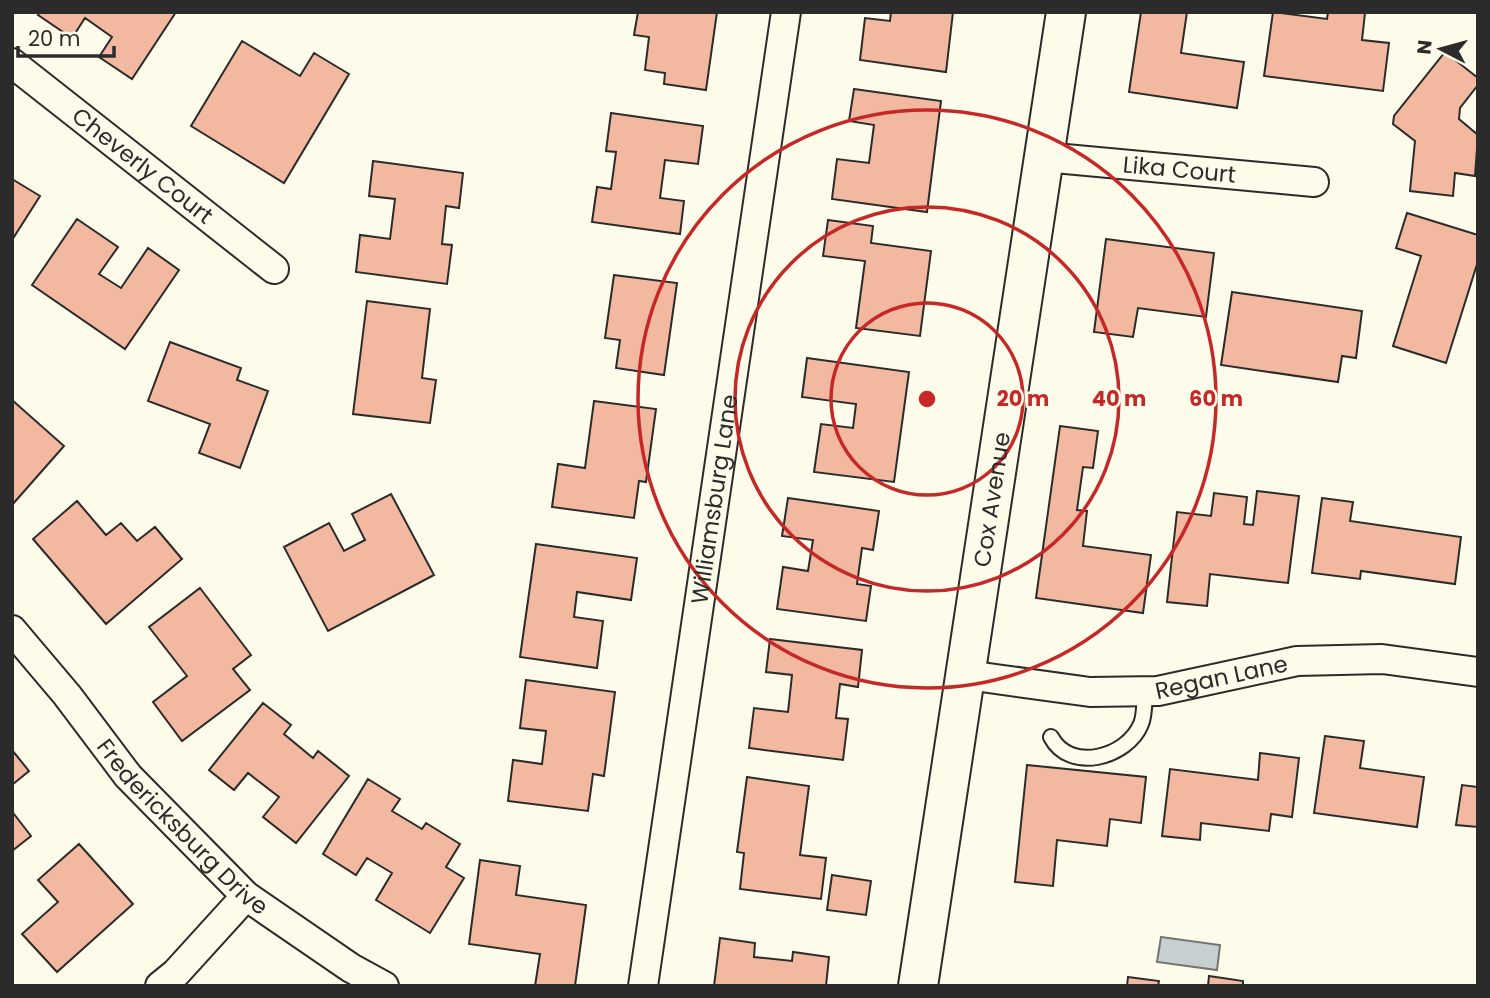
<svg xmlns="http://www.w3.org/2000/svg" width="1490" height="998" font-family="Poppins,sans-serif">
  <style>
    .water { fill: #c7d0d0; stroke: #74746e; stroke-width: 2 }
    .building { fill: #f2b8a0; stroke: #2b2b2b; stroke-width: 2 }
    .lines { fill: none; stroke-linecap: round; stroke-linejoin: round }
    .service-casing { stroke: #2b2b2b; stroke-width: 18 }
    .minor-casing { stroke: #2b2b2b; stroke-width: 32 }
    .secondary-casing { stroke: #2b2b2b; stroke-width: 42 }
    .service { stroke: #fdfbea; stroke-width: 14 }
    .minor { stroke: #fdfbea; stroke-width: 28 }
    .secondary { stroke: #fdfbea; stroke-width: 38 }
    .ring { fill: none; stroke: #c62828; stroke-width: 3.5 }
    .labels { text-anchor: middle; stroke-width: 5; stroke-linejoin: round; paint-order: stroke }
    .street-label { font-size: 23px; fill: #2b2b2b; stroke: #fdfbea }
    .centre { fill: #c62828; stroke: #fdfbea; stroke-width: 3.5 }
    .ring-label { font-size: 21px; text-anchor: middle; font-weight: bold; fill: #c62828; stroke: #fdfbea; stroke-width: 5; stroke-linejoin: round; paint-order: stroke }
  </style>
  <rect width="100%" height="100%" fill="#fdfbea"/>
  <!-- water -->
  <path class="water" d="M 1161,937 L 1220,945 L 1217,970 L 1157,962 Z"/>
  <!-- building -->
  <path class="building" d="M 40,12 L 176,12 L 132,79 L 99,57 L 112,37 L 85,18 L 72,38 L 38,15 Z
    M 638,12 L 717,12 L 706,90 L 664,84 L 665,73 L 645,70 L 649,37 L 634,35 Z
    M 891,12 L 953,12 L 946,72 L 860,60 L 865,18 L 890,21 Z
    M 1141,12 L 1187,12 L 1181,53 L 1244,62 L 1237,108 L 1129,92 Z
    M 1273,12 L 1327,19 L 1328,12 L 1365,13 L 1362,40 L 1389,43 L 1383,91 L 1264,76 Z
    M 242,41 L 300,76 L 314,53 L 349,74 L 284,183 L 191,126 Z
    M 1445,52 L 1478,78 L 1478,85 L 1460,108 L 1459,119 L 1478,135 L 1475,176 L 1455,173 L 1453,196 L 1410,191 L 1415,141 L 1393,124 L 1394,116 Z
    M 854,89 L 941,101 L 927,212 L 832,199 L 837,159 L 869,163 L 874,125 L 849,121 Z
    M 611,113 L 703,126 L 698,164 L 665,160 L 660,198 L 684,201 L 680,234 L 592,222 L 597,187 L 611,189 L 616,152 L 606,151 Z
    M 373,161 L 463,173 L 459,208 L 446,206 L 442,244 L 452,245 L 447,284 L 356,272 L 360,235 L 390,239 L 395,199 L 369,196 Z
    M 12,179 L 40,196 L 12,240 Z
    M 1407,213 L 1478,235 L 1478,261 L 1446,363 L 1393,346 L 1421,256 L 1396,248 Z
    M 77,219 L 118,247 L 99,274 L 121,288 L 148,248 L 179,270 L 125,349 L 32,285 Z
    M 828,220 L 873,226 L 871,243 L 931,251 L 920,336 L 856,328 L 865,261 L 823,256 Z
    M 1106,239 L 1214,253 L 1206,317 L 1138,308 L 1133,337 L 1094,332 Z
    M 614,275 L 677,283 L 664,375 L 616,368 L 620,340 L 605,338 Z
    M 1232,292 L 1362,311 L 1356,358 L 1342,356 L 1338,382 L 1221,365 Z
    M 367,301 L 430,309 L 422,378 L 436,380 L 430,423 L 353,414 Z
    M 170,342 L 241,368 L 237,380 L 268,391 L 240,468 L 199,453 L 210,424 L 148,401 Z
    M 807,358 L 909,372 L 894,482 L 814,472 L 821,424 L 853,428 L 856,404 L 802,397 Z
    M 12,400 L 64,446 L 12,505 Z
    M 594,401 L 656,409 L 646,482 L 639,481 L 634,518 L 552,507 L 558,464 L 585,468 Z
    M 1060,426 L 1098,431 L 1093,468 L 1083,467 L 1077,510 L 1087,511 L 1083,546 L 1151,555 L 1143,613 L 1036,598 Z
    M 1257,491 L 1299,496 L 1288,583 L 1210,574 L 1207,606 L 1167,602 L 1177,512 L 1211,516 L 1214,493 L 1247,497 L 1244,524 L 1253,525 Z
    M 391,494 L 434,575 L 328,631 L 284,547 L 329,523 L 344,551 L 365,540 L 352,514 Z
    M 788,498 L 879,511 L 873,550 L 862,548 L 857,584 L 871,586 L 866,621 L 777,609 L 783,567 L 808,571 L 813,540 L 782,536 Z
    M 1322,498 L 1353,502 L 1350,521 L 1461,537 L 1455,584 L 1361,571 L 1360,579 L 1312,573 Z
    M 77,501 L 106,535 L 121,523 L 137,541 L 155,527 L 182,559 L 106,624 L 33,539 Z
    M 536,544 L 637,558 L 631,600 L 577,592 L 574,617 L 603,621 L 597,668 L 520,657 Z
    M 200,588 L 251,655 L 233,669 L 250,690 L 182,741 L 153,702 L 187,676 L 149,627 Z
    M 770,639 L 862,650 L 858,687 L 840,684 L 836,718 L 848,719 L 843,760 L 749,748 L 754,708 L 788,712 L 792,675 L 766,672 Z
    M 526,680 L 615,692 L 604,776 L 593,774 L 588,811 L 508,801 L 513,760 L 542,764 L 546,731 L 520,728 Z
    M 263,703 L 291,725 L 284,734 L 313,758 L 318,751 L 349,776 L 296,843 L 263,817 L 279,797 L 248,773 L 234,790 L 209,770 Z
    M 1325,736 L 1364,741 L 1360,768 L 1424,777 L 1417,827 L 1314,813 Z
    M 12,750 L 29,771 L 12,785 Z
    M 1260,753 L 1299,758 L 1292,817 L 1271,814 L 1269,831 L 1201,823 L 1200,840 L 1162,836 L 1170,769 L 1258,780 Z
    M 1027,765 L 1146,777 L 1141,823 L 1110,819 L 1107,846 L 1057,840 L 1053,886 L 1015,882 Z
    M 747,777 L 809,786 L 800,855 L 826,858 L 821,899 L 740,889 L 744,853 L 737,852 Z
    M 368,779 L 400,799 L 392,811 L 422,829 L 426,823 L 460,844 L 446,867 L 464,878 L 430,933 L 376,900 L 392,873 L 367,858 L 356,875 L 323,854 Z
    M 1478,780 L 1478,827 L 1456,825 L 1462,785 L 1477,787 Z
    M 14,814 L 31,836 L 12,851 L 12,815 Z
    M 79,844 L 133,904 L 57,972 L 22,934 L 58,902 L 38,880 Z
    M 480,860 L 520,866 L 516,895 L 586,905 L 575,986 L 535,986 L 540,954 L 469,944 Z
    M 832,875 L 871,881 L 866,915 L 827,910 Z
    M 720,938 L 755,943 L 754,957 L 792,961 L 793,952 L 829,957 L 826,986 L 714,986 Z
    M 1209,976 L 1243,981 L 1243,986 L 1208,986 Z
    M 1128,977 L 1159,981 L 1158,986 L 1127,986 Z"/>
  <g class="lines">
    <!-- service casing -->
    <g class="service-casing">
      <path id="service" d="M 1051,737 C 1070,773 1127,758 1141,724 C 1145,715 1144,701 1145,691"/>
    </g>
    <!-- minor casing -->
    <g class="minor-casing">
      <g id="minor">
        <path id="s1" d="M 12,63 L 274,269"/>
        <path id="s2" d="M 1044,157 L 1314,182"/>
        <path id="s3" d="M 12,630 L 67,695 L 128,776 L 246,896 L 351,968 L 384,986"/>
        <path id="s4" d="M 967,675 L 1090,692 L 1158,691 L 1297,661 L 1382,659 L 1478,672"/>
        <path d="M 160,986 L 176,973 L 246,896"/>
        <path id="s5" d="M 643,986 L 786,12"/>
      </g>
    </g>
    <!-- secondary casing -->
    <g class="secondary-casing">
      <g id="secondary">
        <path id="s6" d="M 918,986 L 1066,12"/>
      </g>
    </g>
    <!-- service -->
    <use href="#service" class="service"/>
    <!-- minor -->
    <use href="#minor" class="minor"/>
    <!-- secondary -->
    <use href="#secondary" class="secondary"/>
  </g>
  <!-- distance rings -->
  <g class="ring">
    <circle cx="927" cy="399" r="96"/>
    <circle cx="927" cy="399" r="192"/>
    <circle cx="927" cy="399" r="289"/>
  </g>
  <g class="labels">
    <!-- street labels -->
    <g class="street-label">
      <text dy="8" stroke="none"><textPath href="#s1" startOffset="166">Cheverly Court</textPath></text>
      <text dy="8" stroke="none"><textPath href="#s2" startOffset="136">Lika Court</textPath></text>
      <text dy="8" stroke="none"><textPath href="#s5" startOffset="492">Williamsburg Lane</textPath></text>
      <text dy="8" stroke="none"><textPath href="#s6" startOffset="492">Cox Avenue</textPath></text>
      <text dy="8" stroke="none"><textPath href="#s4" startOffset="257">Regan Lane</textPath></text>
      <text dy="8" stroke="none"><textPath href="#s3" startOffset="261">Fredericksburg Drive</textPath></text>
    </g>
  </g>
  <circle cx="927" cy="399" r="10" class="centre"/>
  <g class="ring-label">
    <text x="1023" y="406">20 m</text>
    <text x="1119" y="406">40 m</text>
    <text x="1216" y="406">60 m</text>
  </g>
  <!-- border -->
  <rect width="1490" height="998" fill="none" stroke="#2b2b2b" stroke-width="28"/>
  <!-- north arrow -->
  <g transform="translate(1441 49) rotate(276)" stroke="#fdfbea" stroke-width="5" paint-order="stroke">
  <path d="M0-5L12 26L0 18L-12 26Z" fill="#2b2b2b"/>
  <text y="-10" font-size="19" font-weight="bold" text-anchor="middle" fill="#2b2b2b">N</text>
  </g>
  <!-- scale -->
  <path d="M18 46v10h96v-10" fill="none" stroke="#2b2b2b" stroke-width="3.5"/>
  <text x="28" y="46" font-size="21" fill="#2b2b2b" stroke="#fdfbea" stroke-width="5" paint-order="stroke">20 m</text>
</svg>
